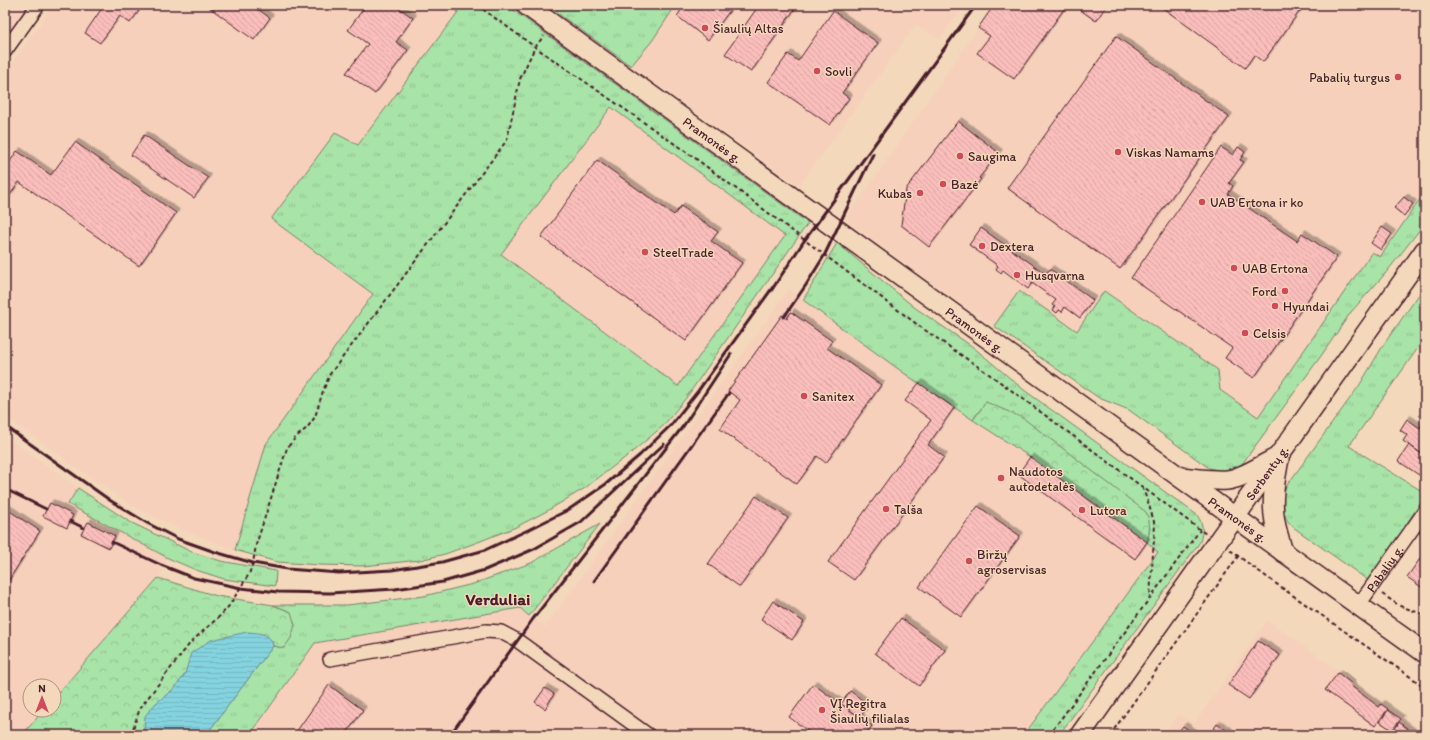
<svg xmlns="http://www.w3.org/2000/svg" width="1430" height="740" font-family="Itim,sans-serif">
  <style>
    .built { fill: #f6d0bb }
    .grass { fill: url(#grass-tufts); stroke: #79816a; fill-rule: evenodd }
    .forest { fill: url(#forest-crowns); stroke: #79816a }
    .water { fill: url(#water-rules); stroke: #6d8c98 }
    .building { fill: url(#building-back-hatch); stroke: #4a1f2b; filter: url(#shadow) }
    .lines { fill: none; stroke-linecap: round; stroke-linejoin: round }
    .minor-casing { stroke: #4a1f2b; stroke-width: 16 }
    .secondary-casing { stroke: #4a1f2b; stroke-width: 22 }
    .path { stroke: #4a1f2b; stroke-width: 2; stroke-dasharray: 4 3; stroke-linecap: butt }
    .minor { stroke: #f4d8bb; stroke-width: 13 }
    .secondary { stroke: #f4d8bb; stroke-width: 19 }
    .rail { stroke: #4a1f2b; stroke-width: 3 }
    .poi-dot { fill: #d1495b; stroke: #f4d8bb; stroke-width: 1.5 }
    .labels { text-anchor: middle; stroke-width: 3; stroke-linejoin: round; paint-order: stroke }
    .poi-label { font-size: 13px; fill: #4a1f2b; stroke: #f4d8bb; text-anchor: start }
    .street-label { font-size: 13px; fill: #4a1f2b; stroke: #f4d8bb }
    .district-label { font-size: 17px; font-weight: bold; fill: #4a1f2b; stroke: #f4d8bb }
  </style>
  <defs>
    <pattern id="grass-tufts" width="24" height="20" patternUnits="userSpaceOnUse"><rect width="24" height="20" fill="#a8e3a8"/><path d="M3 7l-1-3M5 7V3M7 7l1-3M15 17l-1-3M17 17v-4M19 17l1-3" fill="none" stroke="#92c291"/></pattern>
    <pattern id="forest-crowns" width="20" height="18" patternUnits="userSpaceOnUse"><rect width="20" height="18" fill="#a8e3a8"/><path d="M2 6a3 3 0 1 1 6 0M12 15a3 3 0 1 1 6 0" fill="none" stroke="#92c291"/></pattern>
    <pattern id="water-rules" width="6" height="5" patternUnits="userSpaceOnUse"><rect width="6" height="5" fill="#84d4e0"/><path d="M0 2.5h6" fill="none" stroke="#74b6c0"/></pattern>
    <pattern id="building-back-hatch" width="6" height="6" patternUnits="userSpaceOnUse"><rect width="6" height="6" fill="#fabebb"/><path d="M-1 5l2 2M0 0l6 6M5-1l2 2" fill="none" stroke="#d8a3a1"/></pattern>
    <filter id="shadow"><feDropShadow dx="3.5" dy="-3.5" stdDeviation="0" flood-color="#0004"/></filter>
  </defs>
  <rect width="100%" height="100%" fill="#f4d8bb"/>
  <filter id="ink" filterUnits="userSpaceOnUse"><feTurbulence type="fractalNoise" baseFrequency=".025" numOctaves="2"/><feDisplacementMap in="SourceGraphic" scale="8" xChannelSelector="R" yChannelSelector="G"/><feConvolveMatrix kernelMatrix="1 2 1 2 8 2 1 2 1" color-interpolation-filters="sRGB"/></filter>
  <g filter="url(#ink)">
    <!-- built -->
    <path class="built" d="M 5,5 L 30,5 L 5,40 Z
      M 53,5 L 449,5 L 458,12 L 358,145 L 271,219 L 373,294 L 266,444 L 235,550 L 182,530 L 133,506 L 85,474 L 5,416 L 5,73 Z
      M 676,5 L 964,5 L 940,39 L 915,26 L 799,186 L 631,66 L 652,41 Z
      M 994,5 L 1425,5 L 1425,223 L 1385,274 L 1351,312 L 1321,356 L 1242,464 L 1209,468 L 1129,410 L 1099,398 L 944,292 L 845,220 Z
      M 611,107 L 786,236 L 678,386 L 501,254 Z
      M 789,289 L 954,408 L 1030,457 L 1147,542 L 1159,552 L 1024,735 L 250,735 L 315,643 L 520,608 L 545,627 Z
      M 5,436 L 78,488 L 69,504 L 168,558 L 158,578 L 54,698 L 54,686 L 30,686 L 30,710 L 44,710 L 22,735 L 5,735 Z
      M 1267,620 L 1425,733 L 1425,735 L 1164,735 L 1179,714 L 1194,724 Z"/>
    <!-- grass -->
    <path class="grass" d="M 449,5 L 506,5 L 808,223 L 686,398 L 663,426 L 631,453 L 585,488 L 547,511 L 516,527 L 478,542 L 445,554 L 420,560 L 363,566 L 320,565 L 277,562 L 235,550 L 266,444 L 373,294 L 271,219 L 335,133 L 358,145 L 458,12 ZM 611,107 L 785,236 L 678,386 L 501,254 Z
      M 561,5 L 676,5 L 652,41 L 631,66 L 556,12 Z
      M 1425,192 L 1425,223 L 1385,274 L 1351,312 L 1321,356 L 1242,464 C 1229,472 1224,472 1209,468 L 1129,410 L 1099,398 L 994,326 L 1019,291 L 1077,331 L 1104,291 L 1218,370 L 1220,390 L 1258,417 L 1372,252 L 1380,257 Z
      M 837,243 L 914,307 L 973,347 L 1024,390 L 1197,515 C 1204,525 1203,531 1200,542 L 1059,735 L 1024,735 L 1158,552 L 1147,542 L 1150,528 L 986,402 L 973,420 L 908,376 L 803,300 Z
      M 1425,286 L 1425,338 L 1349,446 L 1425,493 L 1425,496 L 1369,581 L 1293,527 C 1280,514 1281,505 1285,488 L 1359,386 L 1384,344 Z
      M 78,488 L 130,522 L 192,552 L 221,561 L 276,571 L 275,586 L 224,579 L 196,570 L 168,558 L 68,504 Z
      M 600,524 L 529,616 L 520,608 L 315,643 L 250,735 L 206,735 L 273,646 L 284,648 L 291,612 L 273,605 L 347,605 L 424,596 L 473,584 L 531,563 Z"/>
    <!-- forest -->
    <path class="forest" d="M 986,402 L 1023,418 L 1146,512 C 1151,523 1150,531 1147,542 L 1030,457 L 973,420 Z
      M 158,578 L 217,596 L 273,605 L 291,612 L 295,625 L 291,638 L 284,648 L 273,646 L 272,641 L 192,653 C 189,660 188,668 185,674 C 177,691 157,699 147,714 C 143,720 146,729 142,735 L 22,735 L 44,710 L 54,710 L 54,698 Z"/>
    <!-- water -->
    <path class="water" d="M 247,632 C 259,633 271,633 273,646 L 206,735 L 145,735 L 144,732 L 145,716 L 156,703 L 174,689 L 185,674 L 191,653 L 211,640 Z"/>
    <!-- building -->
    <path class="building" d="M 104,5 L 143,5 L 130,23 L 120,16 L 100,43 L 85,33 Z
      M 206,5 L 252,5 L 270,18 L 254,40 Z
      M 366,5 L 395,5 L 413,18 L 396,42 L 408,50 L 375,94 L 346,73 L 368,44 L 348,30 Z
      M 685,5 L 734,5 L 708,40 L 677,16 Z
      M 759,5 L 793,5 L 796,7 L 751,72 L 725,54 Z
      M 994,5 L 1067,5 L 1014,79 L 977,53 L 990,36 L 978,28 Z
      M 1073,5 L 1107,5 L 1096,21 Z
      M 1160,5 L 1304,5 L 1263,62 L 1254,55 L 1245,68 L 1160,6 Z
      M 833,11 L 878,43 L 842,93 L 849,98 L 830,125 L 768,82 L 788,54 L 798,61 Z
      M 1116,36 L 1229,117 L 1120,269 L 1007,188 Z
      M 958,121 L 999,153 L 979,178 L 981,179 L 929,247 L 901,225 L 906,189 Z
      M 144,135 L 208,178 L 194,198 L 131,155 Z
      M 75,142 L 176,213 L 139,266 L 19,182 L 5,202 L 5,169 L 17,151 L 51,175 Z
      M 1221,147 L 1233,155 L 1238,147 L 1245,152 L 1240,160 L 1244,162 L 1229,183 L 1233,186 L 1228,194 L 1297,241 L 1302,233 L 1337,257 L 1254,378 L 1225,358 L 1232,348 L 1131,278 Z
      M 597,160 L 674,215 L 681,206 L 718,232 L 711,241 L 742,263 L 686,341 L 541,237 Z
      M 1404,197 L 1413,204 L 1404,216 L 1394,208 Z
      M 1382,227 L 1392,234 L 1381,250 L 1371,243 Z
      M 981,228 L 1046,274 L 1050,269 L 1093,300 L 1080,318 L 1065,307 L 1062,312 L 1059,310 L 1057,313 L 1053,310 L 1055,307 L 1052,305 L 1056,300 L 1032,283 L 1028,289 L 1003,270 L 1001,273 L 996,269 L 998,266 L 969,245 Z
      M 791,312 L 832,341 L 827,348 L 881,385 L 826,463 L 817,456 L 797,484 L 720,429 L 740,400 L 728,391 L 782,315 L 787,319 Z
      M 919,383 L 954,408 L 928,445 L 944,457 L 854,580 L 828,562 L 931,420 L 905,401 Z
      M 1407,419 L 1420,428 L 1425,421 L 1425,456 L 1403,441 L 1407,435 L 1400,430 Z
      M 1409,445 L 1425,456 L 1425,466 L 1419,475 L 1398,461 Z
      M 1030,457 L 1147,542 L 1135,559 L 1018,474 Z
      M 756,496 L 788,518 L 740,587 L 708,564 Z
      M 50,503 L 73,515 L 67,528 L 43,516 Z
      M 978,506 L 1020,536 L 961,617 L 919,587 Z
      M 5,508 L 40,531 L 5,586 Z
      M 88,522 L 115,536 L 109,548 L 81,534 Z
      M 1422,556 L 1425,558 L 1424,589 L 1407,577 Z
      M 773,601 L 804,622 L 792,640 L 761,619 Z
      M 901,618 L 945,650 L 919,686 L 875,653 Z
      M 1258,641 L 1280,655 L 1249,699 L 1228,685 Z
      M 1338,673 L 1352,684 L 1351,686 L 1379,707 L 1381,704 L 1388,709 L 1375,726 L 1325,690 Z
      M 813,684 L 872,726 L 865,735 L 813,735 L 789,717 Z
      M 329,685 L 363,710 L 345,735 L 294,735 Z
      M 545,688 L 554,694 L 545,709 L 535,702 Z
      M 850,691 L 869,705 L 860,717 L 841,704 Z
      M 1388,710 L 1401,719 L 1392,730 L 1380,722 Z
      M 1399,722 L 1412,732 L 1410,735 L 1400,735 L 1394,731 Z
      M 1217,724 L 1229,732 L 1228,733 L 1230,735 L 1211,735 L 1210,734 Z
      M 1183,726 L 1196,735 L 1176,735 Z"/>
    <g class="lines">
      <!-- minor casing -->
      <g class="minor-casing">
        <g id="minor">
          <path d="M 5,51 L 38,5"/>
          <path id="s1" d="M 1358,606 L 1425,511"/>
          <path d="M 330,659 L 486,631 L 501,632 L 518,641 L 648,735"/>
        </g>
      </g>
      <!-- secondary casing -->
      <g class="secondary-casing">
        <g id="secondary">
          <path id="s2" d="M 526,5 C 826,221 1124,439 1425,653"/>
          <path d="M 1279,459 C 1275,480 1271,501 1275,522 C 1277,532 1280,542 1283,552"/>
          <path d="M 1180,477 C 1195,478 1211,481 1227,480 C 1244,478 1261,465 1276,458"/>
          <path id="s3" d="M 1080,735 L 1425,250"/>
        </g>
      </g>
      <!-- path -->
      <path class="path" d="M 477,5 L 535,47 L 695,158 L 922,328 L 996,379 L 1206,534
        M 1142,487 L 1148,502 L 1155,525 L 1150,596
        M 1230,550 L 1275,583 L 1425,687
        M 1382,594 L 1400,606 L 1425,615
        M 131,735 L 140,708 L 191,642 L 221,615 L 229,606 L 249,574 L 253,563 L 256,545 L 287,448 L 296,437 L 307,428 L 315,417 L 323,391 L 330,374 L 507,140 L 520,79 L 535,47 L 544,36
        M 1049,735 L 1200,530
        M 1110,735 L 1239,555"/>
      <!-- minor -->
      <use href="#minor" class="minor"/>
      <!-- secondary -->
      <use href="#secondary" class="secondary"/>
      <!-- rail -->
      <path class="rail" d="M 771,291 L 804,241 L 976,5
        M 784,317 L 806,285 L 824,256 L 873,154
        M 5,426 L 111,501 L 147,523 L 178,539 L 215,552 L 253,563 L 287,569 L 339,573 L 392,570 L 442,562 L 485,550 L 528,530 L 568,510 L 606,484 L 640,455 L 671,425 L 698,391 L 773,287
        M 5,489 L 46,509
        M 70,521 L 84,528
        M 112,542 L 161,565 L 194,578 L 241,588 L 278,592 L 330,593 L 395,589 L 443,582 L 485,570 L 534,549 L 581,522 L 664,444
        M 594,581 L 729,393
        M 450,735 L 533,619 L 684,425 L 731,354"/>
    </g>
  </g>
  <!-- markers -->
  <g class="poi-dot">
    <circle cx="705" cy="28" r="4"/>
    <circle cx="817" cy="71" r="4"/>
    <circle cx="1398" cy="77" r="4"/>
    <circle cx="1118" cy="152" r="4"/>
    <circle cx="960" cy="156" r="4"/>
    <circle cx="943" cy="184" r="4"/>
    <circle cx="920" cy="193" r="4"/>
    <circle cx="1202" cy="202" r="4"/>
    <circle cx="982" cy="246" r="4"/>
    <circle cx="645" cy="252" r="4"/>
    <circle cx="1234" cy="268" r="4"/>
    <circle cx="1017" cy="275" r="4"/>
    <circle cx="1285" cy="291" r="4"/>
    <circle cx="1275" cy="306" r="4"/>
    <circle cx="1245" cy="333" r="4"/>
    <circle cx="804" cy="396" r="4"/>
    <circle cx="1001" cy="478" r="4"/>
    <circle cx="886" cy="509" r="4"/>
    <circle cx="1082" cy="510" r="4"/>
    <circle cx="969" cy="561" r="4"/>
    <circle cx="822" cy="710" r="4"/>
  </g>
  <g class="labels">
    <!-- poi labels -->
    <g class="poi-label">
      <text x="713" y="33">Šiaulių Altas</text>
      <text x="825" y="76">Sovli</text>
      <text x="1390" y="82" text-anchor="end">Pabalių turgus</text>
      <text x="1126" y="157">Viskas Namams</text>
      <text x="968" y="161">Saugima</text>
      <text x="951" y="189">Bazė</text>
      <text x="912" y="198" text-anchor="end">Kubas</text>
      <text x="1210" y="207">UAB Ertona ir ko</text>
      <text x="990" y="251">Dextera</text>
      <text x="653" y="257">SteelTrade</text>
      <text x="1242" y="273">UAB Ertona</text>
      <text x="1025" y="280">Husqvarna</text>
      <text x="1277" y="296" text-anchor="end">Ford</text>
      <text x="1283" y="311">Hyundai</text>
      <text x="1253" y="338">Celsis</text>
      <text x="812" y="401">Sanitex</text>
      <text x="1009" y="476">Naudotos<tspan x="1009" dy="15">autodetalės</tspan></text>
      <text x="894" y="514">Talša</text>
      <text x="1090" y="515">Lutora</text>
      <text x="977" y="559">Biržų<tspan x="977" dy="15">agroservisas</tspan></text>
      <text x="830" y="708">VĮ Regitra<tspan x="830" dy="15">Šiaulių filialas</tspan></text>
    </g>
    <!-- street labels -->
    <g class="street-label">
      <text dy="5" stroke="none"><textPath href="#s2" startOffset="230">Pramonės g.</textPath></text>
      <text dy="5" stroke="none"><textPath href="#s2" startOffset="554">Pramonės g.</textPath></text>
      <text dy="5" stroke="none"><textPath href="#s3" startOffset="322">Serbentų g.</textPath></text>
      <text dy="5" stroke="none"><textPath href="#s2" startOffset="878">Pramonės g.</textPath></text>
      <text dy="5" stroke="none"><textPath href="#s1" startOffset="46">Pabalių g.</textPath></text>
    </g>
    <!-- district labels -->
    <g class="district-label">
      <text x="498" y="605">Verduliai</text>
    </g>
  </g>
  <!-- margin -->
  <rect width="1430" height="740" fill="none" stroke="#f4d8bb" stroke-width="20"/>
  <rect x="10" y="10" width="1410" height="720" fill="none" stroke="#4a1f2b" stroke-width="1.5" filter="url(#ink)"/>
  <!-- north arrow -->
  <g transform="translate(42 698)"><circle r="19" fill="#f4d8bb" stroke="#b08e81"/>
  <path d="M0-3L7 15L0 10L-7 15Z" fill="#d1495b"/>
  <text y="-6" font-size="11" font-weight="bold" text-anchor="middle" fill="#4a1f2b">N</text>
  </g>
</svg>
